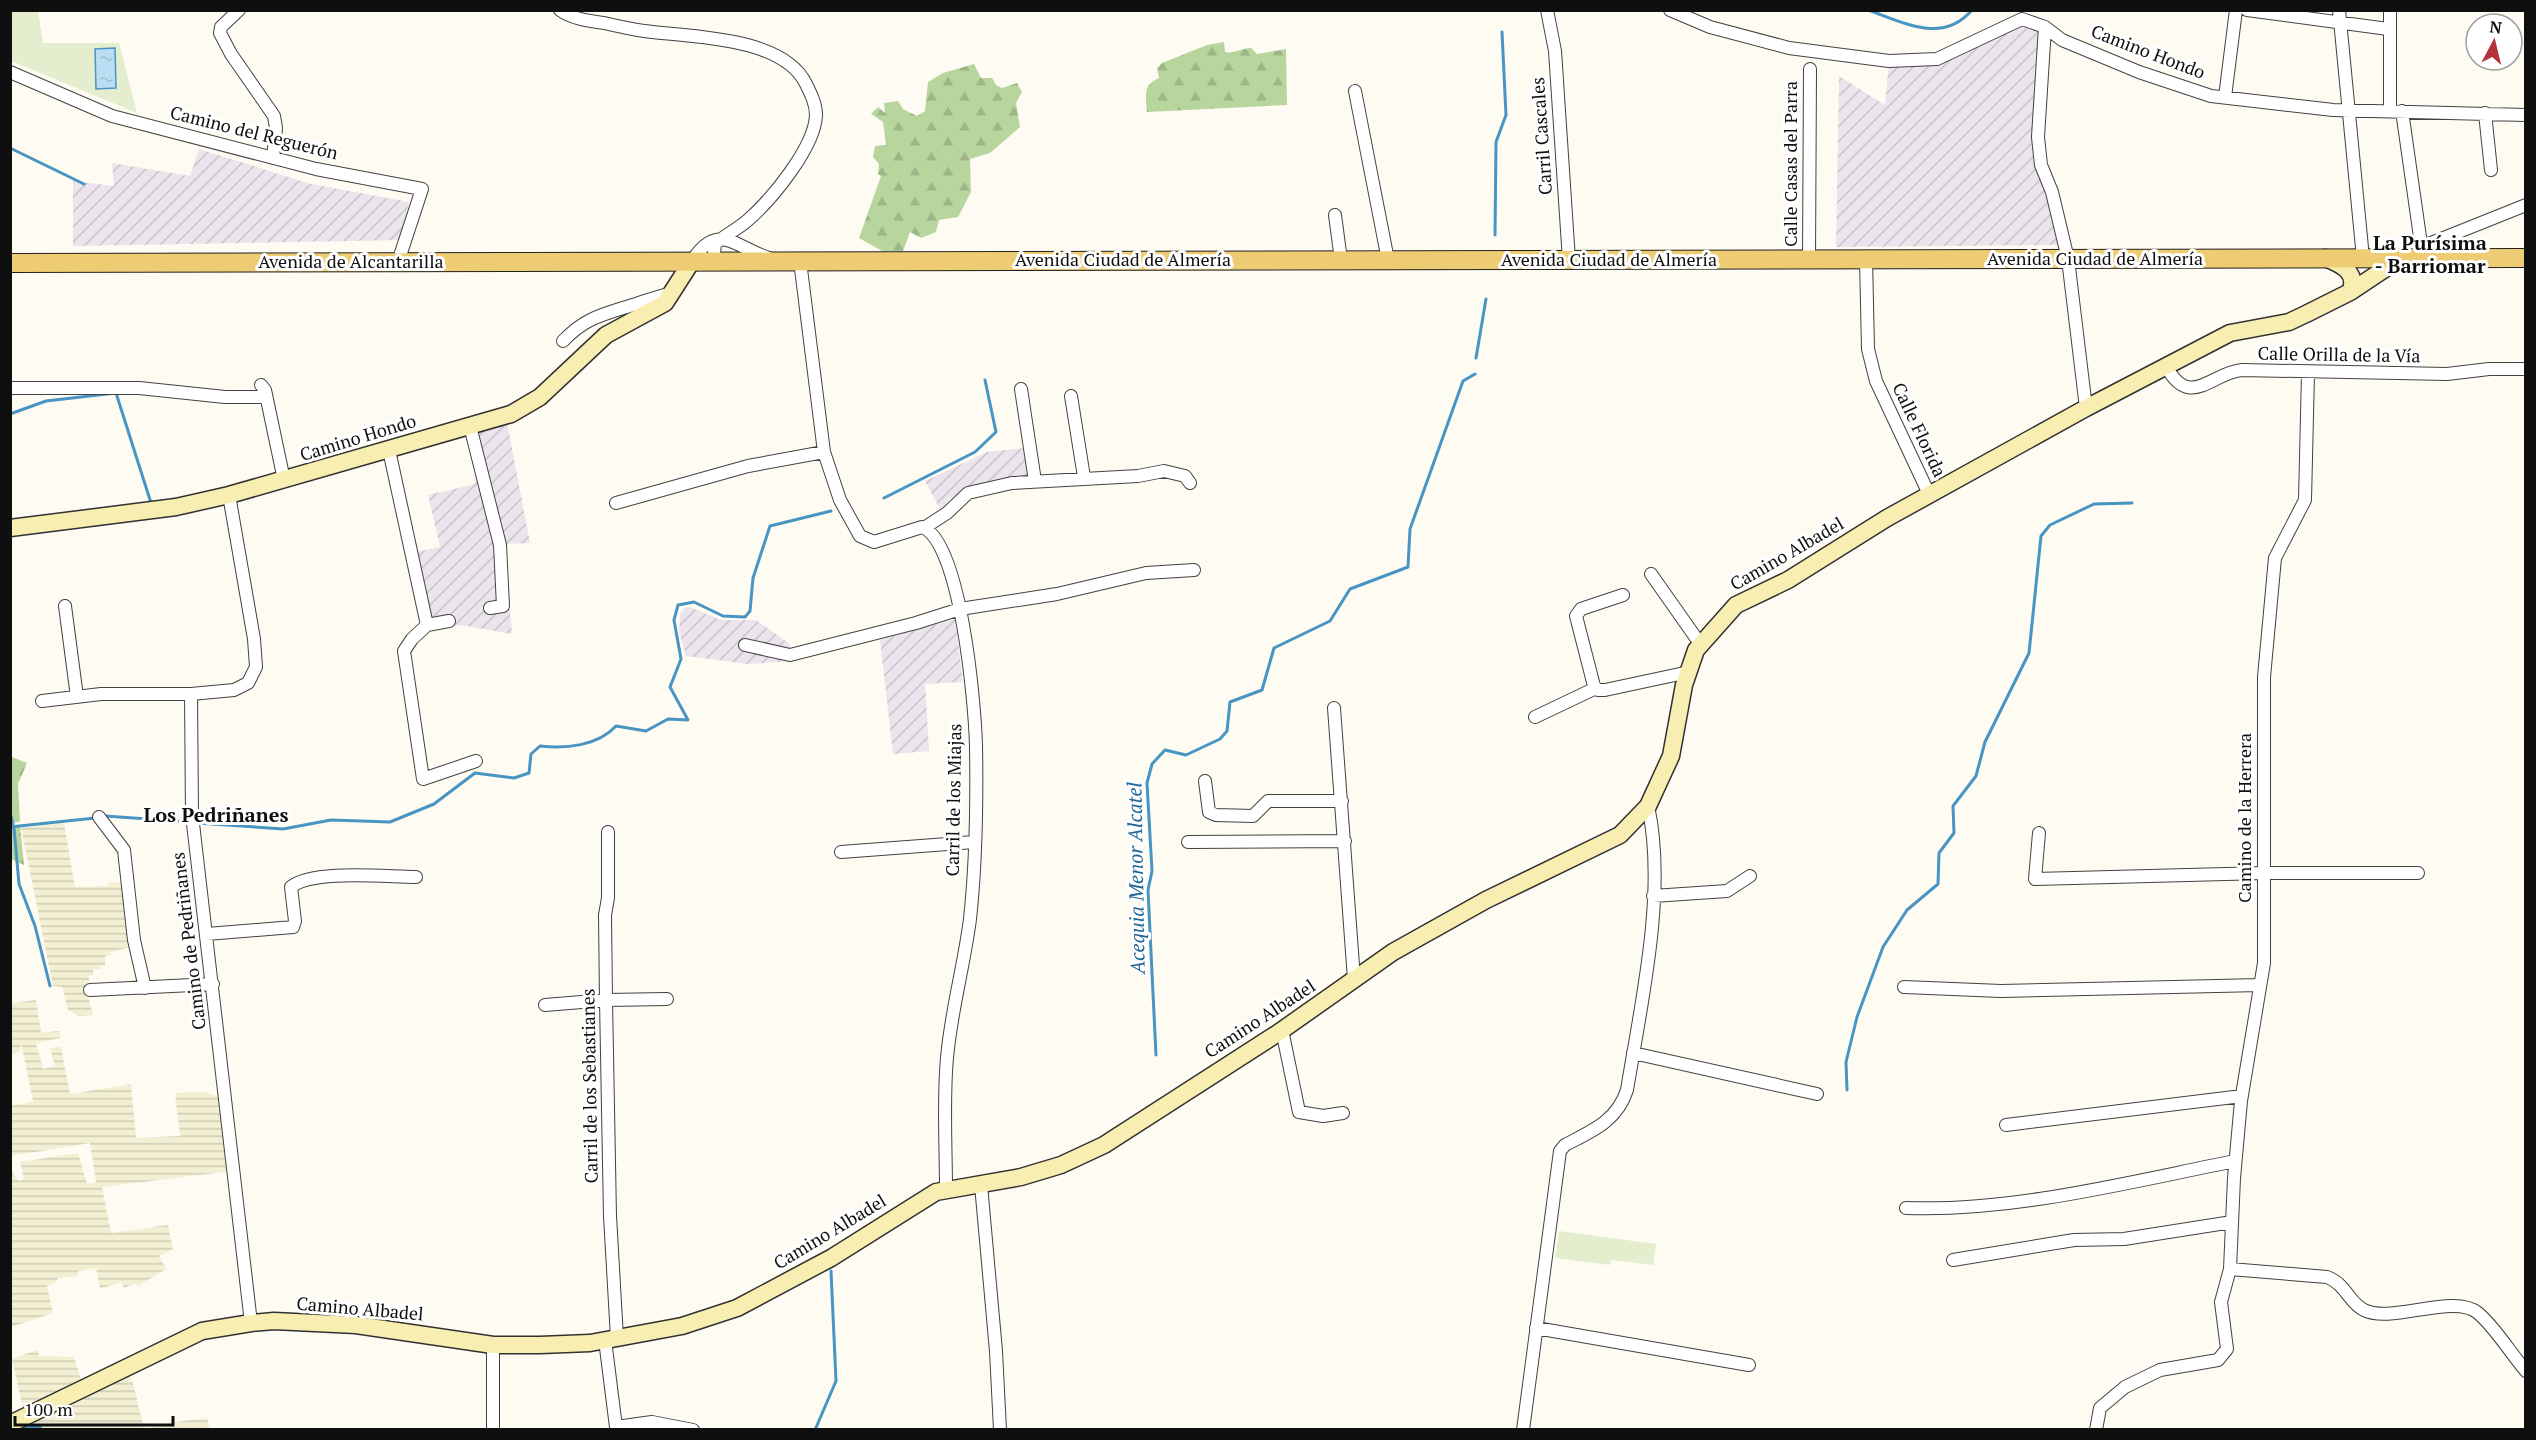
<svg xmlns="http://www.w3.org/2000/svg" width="2536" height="1440" font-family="'PT Serif',serif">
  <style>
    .industrial { fill: url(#industrial-furrows) }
    .farmland { fill: url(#farmland-rules) }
    .forest { fill: url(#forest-firs) }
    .pitch { fill: #e4eece }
    .water { fill: url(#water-ripples); stroke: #4894c2; stroke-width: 1.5 }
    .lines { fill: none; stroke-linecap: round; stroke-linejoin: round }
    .stream { stroke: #4894c2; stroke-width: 3 }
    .street-casing { stroke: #424242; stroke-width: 14 }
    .secondary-casing { stroke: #313131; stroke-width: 19 }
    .primary-casing { stroke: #202020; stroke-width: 20 }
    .street { stroke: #fff; stroke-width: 12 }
    .secondary { stroke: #f8eeb2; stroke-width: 16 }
    .primary { stroke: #edcc73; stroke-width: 18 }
    .labels { text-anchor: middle; stroke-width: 6; stroke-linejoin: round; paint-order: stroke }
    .street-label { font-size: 18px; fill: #0f0f0f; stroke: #fff }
    .neighbourhood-label { font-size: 20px; font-weight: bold; fill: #0f0f0f; stroke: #fff }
    .water-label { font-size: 20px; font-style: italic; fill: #226796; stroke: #fff }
  </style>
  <defs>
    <pattern id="industrial-furrows" width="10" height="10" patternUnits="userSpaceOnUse" patternTransform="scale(1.5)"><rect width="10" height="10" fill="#ebe4ec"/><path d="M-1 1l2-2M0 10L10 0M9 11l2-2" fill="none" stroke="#c8c2c9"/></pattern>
    <pattern id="farmland-rules" width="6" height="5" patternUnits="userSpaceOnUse" patternTransform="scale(1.5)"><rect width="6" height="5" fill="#f2efd3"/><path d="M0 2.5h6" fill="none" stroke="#ceccb4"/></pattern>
    <pattern id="forest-firs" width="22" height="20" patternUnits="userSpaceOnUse" patternTransform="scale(1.5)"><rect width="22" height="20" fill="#b8d59e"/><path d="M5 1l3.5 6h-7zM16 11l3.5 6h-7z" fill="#9db687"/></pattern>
    <pattern id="water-ripples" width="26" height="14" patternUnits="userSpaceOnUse" patternTransform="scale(1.5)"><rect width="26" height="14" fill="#badef1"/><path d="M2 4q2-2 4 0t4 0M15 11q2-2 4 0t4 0" fill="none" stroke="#9fbdcd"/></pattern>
  </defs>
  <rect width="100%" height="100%" fill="#fefbf2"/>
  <!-- industrial -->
  <path class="industrial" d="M 2022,19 L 2045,27 L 2039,137 L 2064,245 L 1836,247 L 1839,76 L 1885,105 L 1889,61 L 1937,59 Z
    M 199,149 L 311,184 L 409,202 L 401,240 L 73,246 L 73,181 L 114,186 L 112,163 L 190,176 Z
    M 507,422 L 530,543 L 504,544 L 512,634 L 461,625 L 440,627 L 426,632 L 411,553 L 440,547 L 428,495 L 475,484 L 480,430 Z
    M 1025,448 L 1031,478 L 967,489 L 949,499 L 941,511 L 925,481 L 987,452 Z
    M 690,607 L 721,620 L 756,620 L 790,644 L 792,661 L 748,664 L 686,656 L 679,632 L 680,614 L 684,608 Z
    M 955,619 L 963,682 L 925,684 L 929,751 L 893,754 L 880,640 Z"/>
  <!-- farmland -->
  <path class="farmland" d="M 64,823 L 75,887 L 108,886 L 108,883 L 127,882 L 135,946 L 110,952 L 111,955 L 105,956 L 105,965 L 100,966 L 101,969 L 93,969 L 93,975 L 89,976 L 89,987 L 86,988 L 93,1015 L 79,1016 L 68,1010 L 62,987 L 53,986 L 21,828 Z
    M 36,1000 L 41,1033 L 59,1031 L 61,1038 L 36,1043 L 43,1069 L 55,1066 L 50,1048 L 61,1047 L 70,1094 L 131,1084 L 136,1138 L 180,1136 L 175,1093 L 204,1092 L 217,1096 L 224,1105 L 231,1171 L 102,1187 L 111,1233 L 168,1225 L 173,1249 L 159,1256 L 166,1269 L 138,1286 L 135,1283 L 124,1288 L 121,1282 L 100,1289 L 96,1268 L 78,1271 L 78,1276 L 58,1278 L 56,1283 L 47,1286 L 53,1313 L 11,1327 L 10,1169 L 19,1181 L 24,1179 L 20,1162 L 78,1153 L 87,1184 L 96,1182 L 90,1143 L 11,1156 L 11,1106 L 33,1101 L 21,1042 L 20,1052 L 11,1054 L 11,1003 Z
    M 37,1350 L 39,1356 L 74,1357 L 81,1380 L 23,1408 L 12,1359 Z
    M 128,1375 L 132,1379 L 144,1429 L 11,1430 Z
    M 207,1418 L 210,1429 L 148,1428 L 175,1422 Z"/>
  <!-- forest -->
  <path class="forest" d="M 1224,42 L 1225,52 C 1233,54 1242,48 1251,48 L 1257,54 L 1286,49 L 1287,105 L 1147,112 C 1146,96 1142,85 1159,78 L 1157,68 L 1162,63 L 1207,45 Z
    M 974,64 L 981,78 L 992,78 L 996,85 L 1002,88 L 1017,83 L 1022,92 L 1016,103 L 1020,127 L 990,153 L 970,159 L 971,192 L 958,217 L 939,220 L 936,232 L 921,238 L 910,232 L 903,251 L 882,251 L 859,238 L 881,176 L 878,174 L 879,164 L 873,157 L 875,146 L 886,145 L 883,122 L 871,114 L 878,107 L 885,113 L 884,103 L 898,101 L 903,109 L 917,116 L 925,111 L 928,82 L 943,73 Z
    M 10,756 L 27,763 L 18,784 L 20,821 L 11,824 Z
    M 20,826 L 24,865 L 11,859 L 11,827 Z"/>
  <!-- pitch -->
  <path class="pitch" d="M 10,11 L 38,11 L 43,43 L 119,43 L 137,113 L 11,61 Z
    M 1559,1231 L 1656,1244 L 1653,1265 L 1611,1260 L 1610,1265 L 1555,1258 Z"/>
  <!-- water -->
  <path class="water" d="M 115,48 L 116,88 L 96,89 L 95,49 Z"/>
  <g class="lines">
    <!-- stream -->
    <path class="stream" d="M 1868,10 C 1903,22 1942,45 1972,10
      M 10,148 L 84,184
      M 1495,235 L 1496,142 L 1506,115 L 1502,32
      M 1476,358 L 1486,299
      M 10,414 L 46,401 L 116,393 L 151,503
      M 884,498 L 975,452 L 996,432 L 985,380
      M 10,812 L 13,824
      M 105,816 L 191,822
      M 197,823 L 283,829 L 331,820 L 390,822 L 434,804 L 475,773 L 514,778 L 529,773 L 531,754 L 540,746 C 565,749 598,746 616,726 L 646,731 L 668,719 L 688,720 L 670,687 L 681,659 L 674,620 L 678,605 L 694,602 L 723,616 L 745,617 L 750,611 L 753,578 L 770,526 L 831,511
      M 10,827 L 95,818
      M 14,828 L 19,884 L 35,926 L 50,986
      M 1156,1055 L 1148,890 L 1152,871 L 1147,783 L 1152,764 L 1165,750 L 1186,755 L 1220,739 L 1227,731 L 1230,702 L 1262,690 L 1274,648 L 1330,621 L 1350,589 L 1408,567 L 1410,529 L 1463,381 L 1475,374
      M 1847,1090 L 1846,1062 L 1857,1017 L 1883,947 L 1907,910 L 1938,884 L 1939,853 L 1954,833 L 1953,806 L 1976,776 L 1985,742 L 2029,653 L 2041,536 L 2050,525 L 2094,504 L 2132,503
      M 21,1428 L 40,1427 L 42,1430
      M 815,1430 L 836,1381 L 831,1271"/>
    <!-- street casing -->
    <g class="street-casing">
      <path id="street" d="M 239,10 L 221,27 L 220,33 L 231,54 L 274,116 L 276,128 L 273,158
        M 560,10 C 572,19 590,21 604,23 C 617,26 631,29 644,31 C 689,37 783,36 806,84 C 811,94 816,104 816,115 C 815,147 772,199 748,220 C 738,229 725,235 715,244 L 714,254 L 717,261
        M 1547,10 L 1555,51 L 1569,260
        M 1670,10 L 1710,27 L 1789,48 L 1889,61 L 1937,59 L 2022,19 L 2045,27 L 2062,40 L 2139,72 L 2211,96 L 2333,110 L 2526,115
        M 2247,10 L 2388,29
        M 2339,10 L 2363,258
        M 2390,10 L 2390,110
        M 2045,27 L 2038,137 L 2041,165 L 2052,192 L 2068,259 L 2086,408
        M 10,72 L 112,116 L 316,169 L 422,189 L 398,262
        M 1355,91 L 1388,260
        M 2225,97 L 2236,10
        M 2402,111 L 2423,258
        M 2485,113 L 2491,170
        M 1335,215 L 1341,260
        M 2421,247 L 2526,205
        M 1809,259 L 1810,69
        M 1866,259 L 1868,349 L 1876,381 L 1929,494
        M 692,261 C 718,220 736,248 769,258
        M 800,261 L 824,452 L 840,500 L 860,536 L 874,542 L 922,527 C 961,541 975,705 976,746 C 977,803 976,863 970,919 C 964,966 951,1011 947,1058 C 943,1101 946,1147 946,1190
        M 563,341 C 582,321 597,316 623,308 C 640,303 655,297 672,293
        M 2166,366 C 2190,411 2212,372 2242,370 L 2447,374 L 2489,369 L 2526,369
        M 261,385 L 265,390 L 284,480
        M 10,388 L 139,388 L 225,397 L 266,397
        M 1021,389 L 1035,481
        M 1071,396 L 1084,477
        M 470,426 L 500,545 L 503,606 L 490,608
        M 389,450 L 427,625 L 449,621
        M 229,495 L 254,639 L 256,667 L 248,683 L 234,690 L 191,694 L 192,815 L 251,1323
        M 616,503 L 748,466 L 824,452
        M 924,528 L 947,513 L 968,493 L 1012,483 L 1138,476 L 1164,471 L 1185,476 L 1190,483
        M 1651,574 L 1701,645
        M 1623,595 L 1581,609 L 1576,616 L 1594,686 L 1598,690 L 1605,690 L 1689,672
        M 65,606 L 77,697
        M 427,625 L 412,639 L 404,651 L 423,779 L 476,761
        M 745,645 L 790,655 L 916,623 L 960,609 L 1057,594 L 1146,573 L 1194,570
        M 42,701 L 101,694 L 191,694
        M 1334,708 L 1354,979
        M 1535,717 L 1596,688
        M 1205,781 L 1209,812 L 1216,815 L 1253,816 L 1268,801 L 1342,801
        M 99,817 L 124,850 L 134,940 L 145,988
        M 608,832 L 608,898 L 605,915 L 606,1000 L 610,1216 L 617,1338
        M 2039,833 L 2035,879 L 2264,873 L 2418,873
        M 1188,842 L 1345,841
        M 841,852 L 974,842
        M 1653,896 L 1727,891 L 1750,876
        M 207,934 L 293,927 L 295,921 L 291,887 C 313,869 386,877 416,877
        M 1904,987 L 2001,991 L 2260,985
        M 90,990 L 213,984
        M 545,1005 L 606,1000 L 667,999
        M 1282,1030 L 1299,1112 L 1323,1116 L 1343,1113
        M 1633,1053 L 1817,1094
        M 2006,1125 L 2242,1096
        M 981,1185 L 996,1351 L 1000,1430
        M 1906,1208 C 2013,1212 2129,1182 2235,1161
        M 1953,1260 L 2074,1240 L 2124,1239 L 2232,1222
        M 2230,1269 L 2327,1277 C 2346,1284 2349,1303 2364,1310 C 2391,1324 2454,1293 2478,1313 C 2495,1327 2511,1354 2526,1371
        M 1536,1328 L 1749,1365
        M 605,1340 L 616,1427 L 652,1422 L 693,1430
        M 493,1430 L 493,1345
        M 1523,1430 L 1560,1151 L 1565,1145 C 1592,1131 1617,1121 1627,1090 C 1641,1004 1667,891 1648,806
        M 2096,1430 L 2100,1408 L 2125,1387 L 2160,1370 L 2218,1360 L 2227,1349 L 2221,1302 L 2230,1269 L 2234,1178 L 2241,1101 L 2264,963 L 2264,677 L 2275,558 L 2305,500 L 2308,373"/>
    </g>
    <!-- secondary casing -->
    <g class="secondary-casing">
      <path id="secondary" d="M 2325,258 C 2341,264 2359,273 2350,292
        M 10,528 L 176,507 L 229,495 L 511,414 L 540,397 L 606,335 L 665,303 L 692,261
        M 10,1424 L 202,1331 L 251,1323 L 274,1321 L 356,1325 L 493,1345 L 540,1345 L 590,1343 L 682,1326 L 737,1308 L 831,1258 L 936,1192 L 1021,1177 L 1061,1165 L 1104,1145 L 1278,1033 L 1393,952 L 1486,900 L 1620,835 L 1648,806 L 1671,756 L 1684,685 L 1696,650 L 1736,605 L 1788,580 L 1887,518 L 2086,408 L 2230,333 L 2289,322 L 2306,314 L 2350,292 L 2401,258"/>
    </g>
    <!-- primary casing -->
    <g class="primary-casing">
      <path id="primary" d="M 10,263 L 2526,258"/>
    </g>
    <!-- street -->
    <use href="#street" class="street"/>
    <!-- secondary -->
    <use href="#secondary" class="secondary"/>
    <!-- primary -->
    <use href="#primary" class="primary"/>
  </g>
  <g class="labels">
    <!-- street labels -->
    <g class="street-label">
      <text transform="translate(2148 52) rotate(21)" y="6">Camino Hondo</text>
      <text transform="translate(254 133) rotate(14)" y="6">Camino del Reguerón</text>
      <text transform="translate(1542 136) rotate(-94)" y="6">Carril Cascales</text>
      <text transform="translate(1791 164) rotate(-90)" y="6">Calle Casas del Parra</text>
      <text x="2095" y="265">Avenida Ciudad de Almería</text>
      <text x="1123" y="266">Avenida Ciudad de Almería</text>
      <text x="1609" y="266">Avenida Ciudad de Almería</text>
      <text x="351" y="268">Avenida de Alcantarilla</text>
      <text transform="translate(2339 355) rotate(1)" y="6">Calle Orilla de la Vía</text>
      <text transform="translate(1919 430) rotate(65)" y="6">Calle Florida</text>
      <text transform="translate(358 438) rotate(-17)" y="6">Camino Hondo</text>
      <text transform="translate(1787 554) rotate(-30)" y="6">Camino Albadel</text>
      <text transform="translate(954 800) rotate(-89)" y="6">Carril de los Miajas</text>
      <text transform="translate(2245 818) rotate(-90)" y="6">Camino de la Herrera</text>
      <text transform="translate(189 941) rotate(-97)" y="6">Camino de Pedriñanes</text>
      <text transform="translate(1260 1019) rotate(-33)" y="6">Camino Albadel</text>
      <text transform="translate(590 1086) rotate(-91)" y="6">Carril de los Sebastianes</text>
      <text transform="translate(830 1232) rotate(-31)" y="6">Camino Albadel</text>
      <text transform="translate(360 1309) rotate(5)" y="6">Camino Albadel</text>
    </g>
    <!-- neighbourhood labels -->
    <g class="neighbourhood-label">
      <text x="2430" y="250">La Purísima<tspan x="2430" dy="23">- Barriomar</tspan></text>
      <text x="216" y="822">Los Pedriñanes</text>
    </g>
    <!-- water labels -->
    <g class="water-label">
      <text transform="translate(1136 878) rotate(-91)" y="7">Acequia Menor Alcatel</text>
    </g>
  </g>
  <!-- border -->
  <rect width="2536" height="1440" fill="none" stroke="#0f0f0f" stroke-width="24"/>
  <!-- north arrow -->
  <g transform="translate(2494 42) rotate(7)"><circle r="28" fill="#ffffff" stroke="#9f9f9f" stroke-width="1.5"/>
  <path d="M0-4.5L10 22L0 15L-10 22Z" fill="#b3323c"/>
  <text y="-9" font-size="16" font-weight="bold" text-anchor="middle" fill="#0f0f0f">N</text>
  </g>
  <!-- scale -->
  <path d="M15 1416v9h158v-9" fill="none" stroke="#0f0f0f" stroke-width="3"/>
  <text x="24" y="1416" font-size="18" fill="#0f0f0f" stroke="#ffffff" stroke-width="4.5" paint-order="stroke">100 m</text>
</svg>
